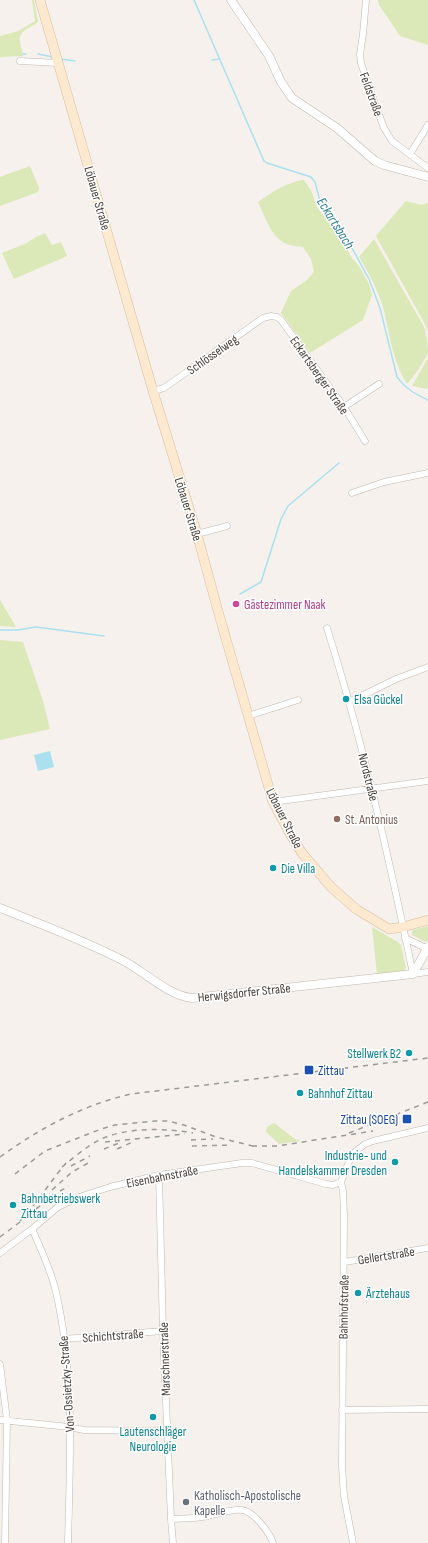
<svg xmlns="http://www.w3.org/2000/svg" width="428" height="1543" font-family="'Sofia Sans Condensed',sans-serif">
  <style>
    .green { fill: #dbe8b7 }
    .water { fill: #abe0ef }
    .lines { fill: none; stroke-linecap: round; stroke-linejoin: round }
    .stream { stroke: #abe0ef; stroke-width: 1.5 }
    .minor-casing { stroke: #c1b7af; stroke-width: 7 }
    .tertiary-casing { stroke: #c1b7af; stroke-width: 9 }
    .secondary-casing { stroke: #d7bea0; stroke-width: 10 }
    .minor { stroke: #fff; stroke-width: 6 }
    .tertiary { stroke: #fff; stroke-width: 8 }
    .secondary { stroke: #fde9cf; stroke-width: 9 }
    .rail { stroke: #9a9a9a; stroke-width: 1.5; stroke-dasharray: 5 5; stroke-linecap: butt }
    .hotel-dot { fill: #d1479c; stroke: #fff; stroke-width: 1.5 }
    .culture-dot { fill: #0f9aa8; stroke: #fff; stroke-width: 1.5 }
    .education-dot { fill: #8d6e63; stroke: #fff; stroke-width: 1.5 }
    .transit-dot { fill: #1a4fb4; stroke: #fff; stroke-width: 1.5 }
    .worship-dot { fill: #6b7280; stroke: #fff; stroke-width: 1.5 }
    .labels { text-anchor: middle; stroke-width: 3; stroke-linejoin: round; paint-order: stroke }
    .street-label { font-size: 13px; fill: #4a413a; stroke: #fff }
    .hotel-label { font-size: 13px; fill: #b23c85; stroke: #fff; text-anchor: start }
    .culture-label { font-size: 13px; fill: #0d838f; stroke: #fff; text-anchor: start }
    .education-label { font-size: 13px; fill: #785e54; stroke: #fff; text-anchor: start }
    .transit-label { font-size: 13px; fill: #164399; stroke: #fff; text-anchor: start }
    .worship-label { font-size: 13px; fill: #5b616d; stroke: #fff; text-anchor: start }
    .water-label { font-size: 14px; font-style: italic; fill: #2d7b94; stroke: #fff }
  </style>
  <rect width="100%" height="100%" fill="#f6f1ec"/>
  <!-- green -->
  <path class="green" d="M 32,0 L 34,0 L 38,22 C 30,29 18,29 20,43 C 21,48 23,51 23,56 L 0,57 L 0,36 L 18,31 L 35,21 Z
    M 378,0 L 428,0 L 428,45 L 400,36 L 379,5 Z
    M 30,166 L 39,188 L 38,192 L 0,206 L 0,177 Z
    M 304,180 L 311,190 L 317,207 L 325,218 L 338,230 L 351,257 L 359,266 L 369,284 L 372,295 L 363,320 L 310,353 L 281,313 L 291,291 L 307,280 L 314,272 L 311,259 L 303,247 C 298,246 292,246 287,244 C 271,238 265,216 258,202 C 272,192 287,182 304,180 Z
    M 406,201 L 421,205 L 428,203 L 428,332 L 425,324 L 376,236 Z
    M 45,233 L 52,245 L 61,242 L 67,256 L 14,279 L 2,253 L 27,243 L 36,237 Z
    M 374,239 L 424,327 C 426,334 428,343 428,352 C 427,358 412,379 407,384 C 392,360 390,334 383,307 C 377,289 369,273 359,257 Z
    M 428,358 L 428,389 L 412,386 Z
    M 0,600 L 16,627 L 0,626 Z
    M 0,640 L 23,642 L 43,701 L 50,729 L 0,740 Z
    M 428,926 L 428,940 L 426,942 L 412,935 L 412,932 L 413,930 Z
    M 372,927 L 398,942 L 401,945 L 406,968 L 403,972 L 377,974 Z
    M 274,1123 L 295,1139 L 301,1141 L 279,1144 L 266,1132 L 267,1127 Z"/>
  <!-- water -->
  <path class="water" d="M 50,751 L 54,767 L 38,771 L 34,755 Z"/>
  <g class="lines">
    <!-- stream -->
    <path class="stream" d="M 194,0 L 264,161 L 267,163 L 311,177 L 315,182 L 321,205 L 342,230 L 369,279 L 380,308 L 397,377 C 406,389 415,394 428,400
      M 23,54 L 26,54
      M 38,54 L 53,57
      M 61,59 L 75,61
      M 212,60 L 220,59
      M 240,594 L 261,582 L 281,519 L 288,506 L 339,463
      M 0,630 L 18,630 L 36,627 L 104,636"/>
    <!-- minor casing -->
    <g class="minor-casing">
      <path id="minor" d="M 366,0 L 363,34 L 360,54 L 361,63 L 375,104 L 384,128 L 392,141 L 428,168
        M 20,61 L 58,63
        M 410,154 L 428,125
        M 153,391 L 164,388 L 263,318 L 271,316 L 277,317 L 281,320 L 344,407 L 365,441
        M 344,407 L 379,384
        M 352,493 L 384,482 L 428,473
        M 197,534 L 227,526
        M 327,628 C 363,742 389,858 413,974 L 428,972
        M 349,702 L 396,679 L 428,667
        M 248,716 L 298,700
        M 273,802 L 428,781
        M 405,938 L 428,949
        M 159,1175 L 163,1331 L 171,1519 L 173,1543
        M 32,1229 C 41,1249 51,1270 56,1292 C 75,1374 70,1460 68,1543
        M 0,1253 L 32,1229 L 58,1207 L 79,1197 L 110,1187 L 159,1175 L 242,1163 L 252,1163 L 326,1184 L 333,1185 L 341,1182
        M 345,1262 L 428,1248
        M 64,1339 L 163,1331
        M 0,1364 L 7,1420 L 5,1543
        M 342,1410 L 428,1409
        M 0,1420 L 69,1427 L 84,1430 L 167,1431
        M 171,1519 C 181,1518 192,1519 202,1517 C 212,1516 233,1508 242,1510 C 253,1511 270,1533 273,1543
        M 353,1543 L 344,1496 L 342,1466 L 344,1215 L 343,1191 L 341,1182 L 350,1159 L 355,1152 L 365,1144 L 373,1141 L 428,1128"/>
    </g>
    <!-- tertiary casing -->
    <g class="tertiary-casing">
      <path id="tertiary" d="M 231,0 L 269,56 L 281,82 L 292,98 L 337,128 L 375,161 L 384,165 L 428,177
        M 0,908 C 41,924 83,940 122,960 C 144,971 167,995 192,998 L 413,974 L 428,947"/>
    </g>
    <!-- secondary casing -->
    <g class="secondary-casing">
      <path id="secondary" d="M 40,0 L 153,391 L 197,534 L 218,611 L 273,802 L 289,832 L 302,853 L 331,887 L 356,909 L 389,929 L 403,927 L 428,920"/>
    </g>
    <!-- minor -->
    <use href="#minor" class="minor"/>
    <!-- tertiary -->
    <use href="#tertiary" class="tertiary"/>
    <!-- secondary -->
    <use href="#secondary" class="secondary"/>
    <!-- rail -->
    <path class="rail" d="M 349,1133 L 428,1102
      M 191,1140 L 213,1139
      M 105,1142 L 185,1134
      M 192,1146 L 232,1145
      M 252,1146 L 277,1146 L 373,1131
      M 104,1149 L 119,1143
      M 117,1149 L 135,1141
      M 0,1157 C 40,1128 83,1105 131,1094 L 428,1058
      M 71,1166 L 90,1156
      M 62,1167 C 73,1158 86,1147 99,1140 C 125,1127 166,1128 193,1133
      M 15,1174 L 45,1151 L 101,1129 L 115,1125 L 155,1121 L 168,1121 L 184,1125 L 216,1137 L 257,1147
      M 52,1190 L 72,1172 L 92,1161
      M 36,1209 L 53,1195 L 69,1186
      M 20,1221 C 37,1203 50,1182 66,1163
      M 0,1237 L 24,1219"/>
  </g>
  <!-- markers -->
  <circle class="hotel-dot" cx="236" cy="604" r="4"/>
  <g class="culture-dot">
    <circle cx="346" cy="699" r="4"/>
    <circle cx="273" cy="868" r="4"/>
    <circle cx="409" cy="1053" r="4"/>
    <circle cx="300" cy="1093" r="4"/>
    <circle cx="395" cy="1162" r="4"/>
    <circle cx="13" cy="1205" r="4"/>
    <circle cx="358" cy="1293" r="4"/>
    <circle cx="153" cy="1417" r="4"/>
  </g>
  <circle class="education-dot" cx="337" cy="819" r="4"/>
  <g class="transit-dot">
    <rect x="304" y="1065" width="10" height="10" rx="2"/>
    <rect x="402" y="1114" width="10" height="10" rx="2"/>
  </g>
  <circle class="worship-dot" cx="186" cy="1502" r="4"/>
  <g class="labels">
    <!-- street labels -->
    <g class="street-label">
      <text transform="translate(372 94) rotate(70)" y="5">Feldstraße</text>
      <text transform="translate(98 198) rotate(74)" y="5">Löbauer Straße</text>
      <text transform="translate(212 354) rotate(-35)" y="5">Schlösselweg</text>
      <text transform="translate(320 375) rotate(55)" y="5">Eckartsberger Straße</text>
      <text transform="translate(189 509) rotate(73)" y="5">Löbauer Straße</text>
      <text transform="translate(369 777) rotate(76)" y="5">Nordstraße</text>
      <text transform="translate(285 818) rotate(63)" y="5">Löbauer Straße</text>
      <text transform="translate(244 992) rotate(-6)" y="5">Herwigsdorfer Straße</text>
      <text transform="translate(162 1176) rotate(-11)" y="5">Eisenbahnstraße</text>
      <text transform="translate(386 1255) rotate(-9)" y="5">Gellertstraße</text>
      <text transform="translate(343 1307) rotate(-89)" y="5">Bahnhofstraße</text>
      <text transform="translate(113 1335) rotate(-4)" y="5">Schichtstraße</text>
      <text transform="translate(164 1359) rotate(-92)" y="5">Marschnerstraße</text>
      <text transform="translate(66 1384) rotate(-94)" y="5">Von-Ossietzky-Straße</text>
    </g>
    <!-- hotel labels -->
    <g class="hotel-label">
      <text x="244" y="609">Gästezimmer Naak</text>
    </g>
    <!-- culture labels -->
    <g class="culture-label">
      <text x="354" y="704">Elsa Gückel</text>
      <text x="281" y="873">Die Villa</text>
      <text x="401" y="1058" text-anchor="end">Stellwerk B2</text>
      <text x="308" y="1098">Bahnhof Zittau</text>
      <text x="387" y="1160" text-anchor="end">Industrie- und<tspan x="387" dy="15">Handelskammer Dresden</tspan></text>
      <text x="21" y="1203">Bahnbetriebswerk<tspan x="21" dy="15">Zittau</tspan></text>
      <text x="366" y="1298">Ärztehaus</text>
      <text x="153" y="1436" text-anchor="middle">Lautenschläger<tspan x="153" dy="15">Neurologie</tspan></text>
    </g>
    <!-- education labels -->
    <g class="education-label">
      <text x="345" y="824">St. Antonius</text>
    </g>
    <!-- transit labels -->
    <g class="transit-label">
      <text x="318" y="1075">Zittau</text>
      <text x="398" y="1124" text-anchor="end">Zittau (SOEG)</text>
    </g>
    <!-- worship labels -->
    <g class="worship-label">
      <text x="194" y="1500">Katholisch-Apostolische<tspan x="194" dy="15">Kapelle</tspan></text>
    </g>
    <!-- water labels -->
    <g class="water-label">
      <text transform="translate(336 223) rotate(58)" y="5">Eckartsbach</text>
    </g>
  </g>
</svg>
